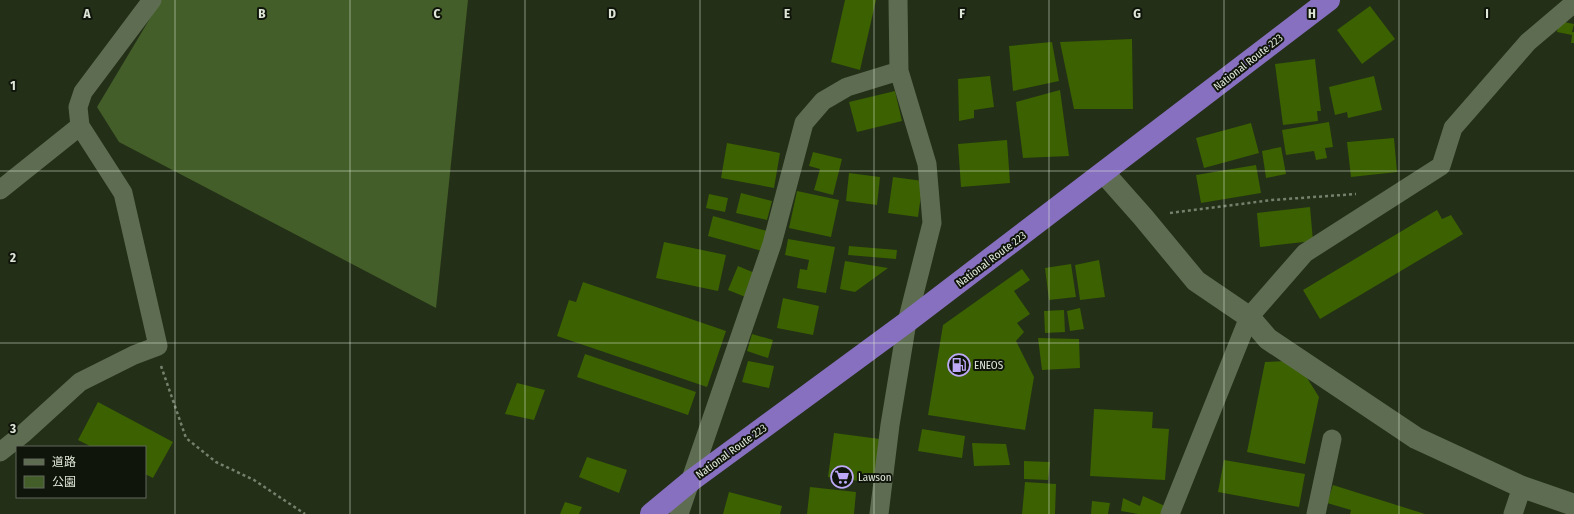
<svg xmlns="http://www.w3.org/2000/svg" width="1574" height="514" font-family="'Fira Sans Condensed','Noto Sans JP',sans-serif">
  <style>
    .green { fill: #435e28 }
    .building { fill: #3b6100 }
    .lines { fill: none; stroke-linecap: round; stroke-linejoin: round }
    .path { stroke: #76816d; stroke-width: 2.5; stroke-dasharray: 3 3; stroke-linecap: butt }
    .minor { stroke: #5e6d52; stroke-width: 19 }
    .tertiary { stroke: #5e6d52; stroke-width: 22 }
    .trunk { stroke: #8870c1; stroke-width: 22 }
    .grid { fill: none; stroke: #dee7d8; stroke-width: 1; stroke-opacity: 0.55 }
    .labels { text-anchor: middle; stroke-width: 4; stroke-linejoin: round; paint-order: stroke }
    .street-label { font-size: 11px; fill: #dee7d8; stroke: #10150b }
    .poi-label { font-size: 11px; fill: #dee7d8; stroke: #10150b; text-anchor: start }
    .grid-label { font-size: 13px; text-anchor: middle; font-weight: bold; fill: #dee7d8; stroke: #10150b; stroke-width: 4; stroke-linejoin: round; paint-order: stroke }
  </style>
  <rect width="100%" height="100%" fill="#232f17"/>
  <!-- green -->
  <path class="green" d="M 161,0 L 468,0 L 436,308 L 119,142 L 97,107 Z"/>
  <!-- building -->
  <path class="building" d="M 845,0 L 876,0 L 860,70 L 831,62 Z
    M 1370,6 L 1395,39 L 1362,64 L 1337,30 Z
    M 1559,21 L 1574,24 L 1572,32 L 1574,32 L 1574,43 L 1571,43 L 1572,35 L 1557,32 Z
    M 1132,39 L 1133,109 L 1074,109 L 1060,42 Z
    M 1052,42 L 1059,81 L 1013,91 L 1009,46 Z
    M 1315,59 L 1321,111 L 1317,111 L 1318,121 L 1283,125 L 1275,64 Z
    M 990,76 L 994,107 L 974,110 L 974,118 L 959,121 L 958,79 Z
    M 1374,76 L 1382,110 L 1348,118 L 1347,112 L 1335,115 L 1329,87 Z
    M 1060,90 L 1069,156 L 1023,158 L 1016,102 Z
    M 895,91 L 902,121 L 857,132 L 849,102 Z
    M 1329,122 L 1333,147 L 1325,148 L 1327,158 L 1316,160 L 1314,151 L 1286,155 L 1282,130 Z
    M 1251,123 L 1259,153 L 1204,168 L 1196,138 Z
    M 1394,138 L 1397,172 L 1351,177 L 1347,142 Z
    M 1007,140 L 1010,183 L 961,187 L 958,144 Z
    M 727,143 L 780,153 L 774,188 L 721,178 Z
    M 1281,147 L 1286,174 L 1266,178 L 1262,151 Z
    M 813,152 L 842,159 L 833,195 L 814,190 L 820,169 L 809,166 Z
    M 1256,165 L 1261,193 L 1201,203 L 1196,175 Z
    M 849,173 L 880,177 L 877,205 L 846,201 Z
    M 893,177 L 923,181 L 918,217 L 888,213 Z
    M 797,191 L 839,200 L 831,237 L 789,228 Z
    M 741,193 L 772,201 L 767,220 L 736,213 Z
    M 709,194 L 728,198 L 725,212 L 706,208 Z
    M 1310,207 L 1313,241 L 1260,247 L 1257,213 Z
    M 1437,210 L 1442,219 L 1451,215 L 1463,234 L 1320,319 L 1303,290 Z
    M 713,216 L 767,231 L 762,251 L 708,236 Z
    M 788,239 L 835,247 L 826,293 L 797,288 L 800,269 L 807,270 L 809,260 L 785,255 Z
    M 664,242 L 726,255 L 718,291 L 656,278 Z
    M 849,246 L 897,250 L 896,259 L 848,255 Z
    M 1099,260 L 1105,297 L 1080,300 L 1075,265 Z
    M 845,261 L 888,268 L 855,292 L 840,289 Z
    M 1071,264 L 1076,297 L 1049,300 L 1045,268 Z
    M 738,266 L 757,274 L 748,298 L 728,290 Z
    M 1022,269 L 1030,280 L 1014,291 L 1030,314 L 1017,323 L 1024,332 L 1016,341 L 1034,377 L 1025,430 L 928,415 L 943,325 Z
    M 583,282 L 726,331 L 707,387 L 557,336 L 569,300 L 576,302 Z
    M 783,298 L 819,306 L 813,335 L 777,328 Z
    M 1080,308 L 1084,329 L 1070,331 L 1067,311 Z
    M 1064,310 L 1065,332 L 1045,333 L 1044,311 Z
    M 752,334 L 773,340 L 768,358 L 747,351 Z
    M 1038,338 L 1079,339 L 1080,368 L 1042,370 Z
    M 585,354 L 696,392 L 688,415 L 577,377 Z
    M 748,361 L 774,366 L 769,388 L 742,382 Z
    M 1286,361 L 1304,373 L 1319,397 L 1305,464 L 1247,452 L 1265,362 Z
    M 517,383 L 545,390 L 534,420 L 505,414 Z
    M 98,402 L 173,442 L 153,478 L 145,474 L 145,447 L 92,447 L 78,440 Z
    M 1094,409 L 1153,412 L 1152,428 L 1169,429 L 1165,480 L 1090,476 Z
    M 922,429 L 965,436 L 962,458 L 918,451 Z
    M 834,433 L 880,439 L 874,483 L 828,477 Z
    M 972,443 L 1006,444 L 1010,465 L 974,466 Z
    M 587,457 L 627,470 L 619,493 L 579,477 Z
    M 1224,460 L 1305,474 L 1299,507 L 1218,492 Z
    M 1024,461 L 1050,462 L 1048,480 L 1024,479 Z
    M 1025,482 L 1056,484 L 1055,514 L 1022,514 Z
    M 1333,485 L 1425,514 L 1350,514 L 1351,510 L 1327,503 Z
    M 810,487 L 856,492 L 854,514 L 807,514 Z
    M 729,492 L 782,506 L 780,514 L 723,514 Z
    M 1143,496 L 1165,506 L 1161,514 L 1138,514 L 1121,511 L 1123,498 L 1140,506 Z
    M 1092,501 L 1110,503 L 1108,514 L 1091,514 Z
    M 565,502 L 582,507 L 579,514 L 560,514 Z"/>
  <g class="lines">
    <!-- path -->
    <path class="path" d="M 1170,213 L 1272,200 L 1356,194
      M 161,366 L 186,438 L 216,462 L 254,480 L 305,514"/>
    <!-- minor -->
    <path class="minor" d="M 0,190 L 80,126
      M 0,452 L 24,433 L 80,382 L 134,355 L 158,346 L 123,193 L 80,126 L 78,107 L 83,92 L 152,0
      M 679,514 L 772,244 L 804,123 L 823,101 L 847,87 L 899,71
      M 879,514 L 890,425 L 907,322 L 932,223 L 927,164 L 899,71 L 898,0
      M 1170,514 L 1249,317 L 1305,253 L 1441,166 L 1453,128 L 1528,42 L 1574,3
      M 1316,514 L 1332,439
      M 1513,514 L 1522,487"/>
    <!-- tertiary -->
    <path class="tertiary" d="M 1104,173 L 1143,217 L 1196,281 L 1249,317 L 1268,339 L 1416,438 L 1522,487 L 1574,505"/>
    <!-- trunk -->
    <path class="trunk" d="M 651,514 L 692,480 L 907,322 L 1329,0"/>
  </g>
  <!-- grid -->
  <path class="grid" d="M 175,0 L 175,514M 350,0 L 350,514M 525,0 L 525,514M 700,0 L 700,514M 874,0 L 874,514M 1049,0 L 1049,514M 1224,0 L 1224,514M 1399,0 L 1399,514M 0,171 L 1574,171M 0,343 L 1574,343"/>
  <!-- icons -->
  <defs>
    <g id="fuel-ring" transform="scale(1.15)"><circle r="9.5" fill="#10150b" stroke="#bda9f5" stroke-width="1.5"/><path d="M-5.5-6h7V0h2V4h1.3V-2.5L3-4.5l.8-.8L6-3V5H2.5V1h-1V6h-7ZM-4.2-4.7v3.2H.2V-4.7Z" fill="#bda9f5"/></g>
    <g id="supermarket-ring" transform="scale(1.15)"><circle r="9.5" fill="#10150b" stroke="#bda9f5" stroke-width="1.5"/><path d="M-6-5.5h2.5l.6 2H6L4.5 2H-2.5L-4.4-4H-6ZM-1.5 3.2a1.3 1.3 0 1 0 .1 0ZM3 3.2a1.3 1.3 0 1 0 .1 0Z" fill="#bda9f5"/></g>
  </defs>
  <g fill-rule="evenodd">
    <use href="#fuel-ring" x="959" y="365"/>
    <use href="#supermarket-ring" x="842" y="477"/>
  </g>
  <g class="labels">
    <!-- street labels -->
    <g class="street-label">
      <text transform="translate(1248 62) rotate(-38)" y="4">National Route 223</text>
      <text transform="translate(991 259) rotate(-37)" y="4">National Route 223</text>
      <text transform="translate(731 451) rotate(-36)" y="4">National Route 223</text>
    </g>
    <!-- poi labels -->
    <g class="poi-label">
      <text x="974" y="369">ENEOS</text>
      <text x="858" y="481">Lawson</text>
    </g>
  </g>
  <g class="grid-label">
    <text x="87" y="18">A</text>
    <text x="262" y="18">B</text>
    <text x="437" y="18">C</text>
    <text x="612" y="18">D</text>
    <text x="787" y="18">E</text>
    <text x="962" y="18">F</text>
    <text x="1137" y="18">G</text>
    <text x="1312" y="18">H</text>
    <text x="1487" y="18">I</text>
    <text x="13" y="90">1</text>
    <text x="13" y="262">2</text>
    <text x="13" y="433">3</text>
  </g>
  <!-- legend -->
  <rect x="16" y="446" width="130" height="52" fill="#10150b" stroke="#62695d"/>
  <rect x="24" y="459" width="20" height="6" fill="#5e6d52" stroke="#62695d"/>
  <text x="52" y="466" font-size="12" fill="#dee7d8">道路</text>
  <rect x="24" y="476" width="20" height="12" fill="#435e28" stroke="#62695d"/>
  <text x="52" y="486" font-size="12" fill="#dee7d8">公園</text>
</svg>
